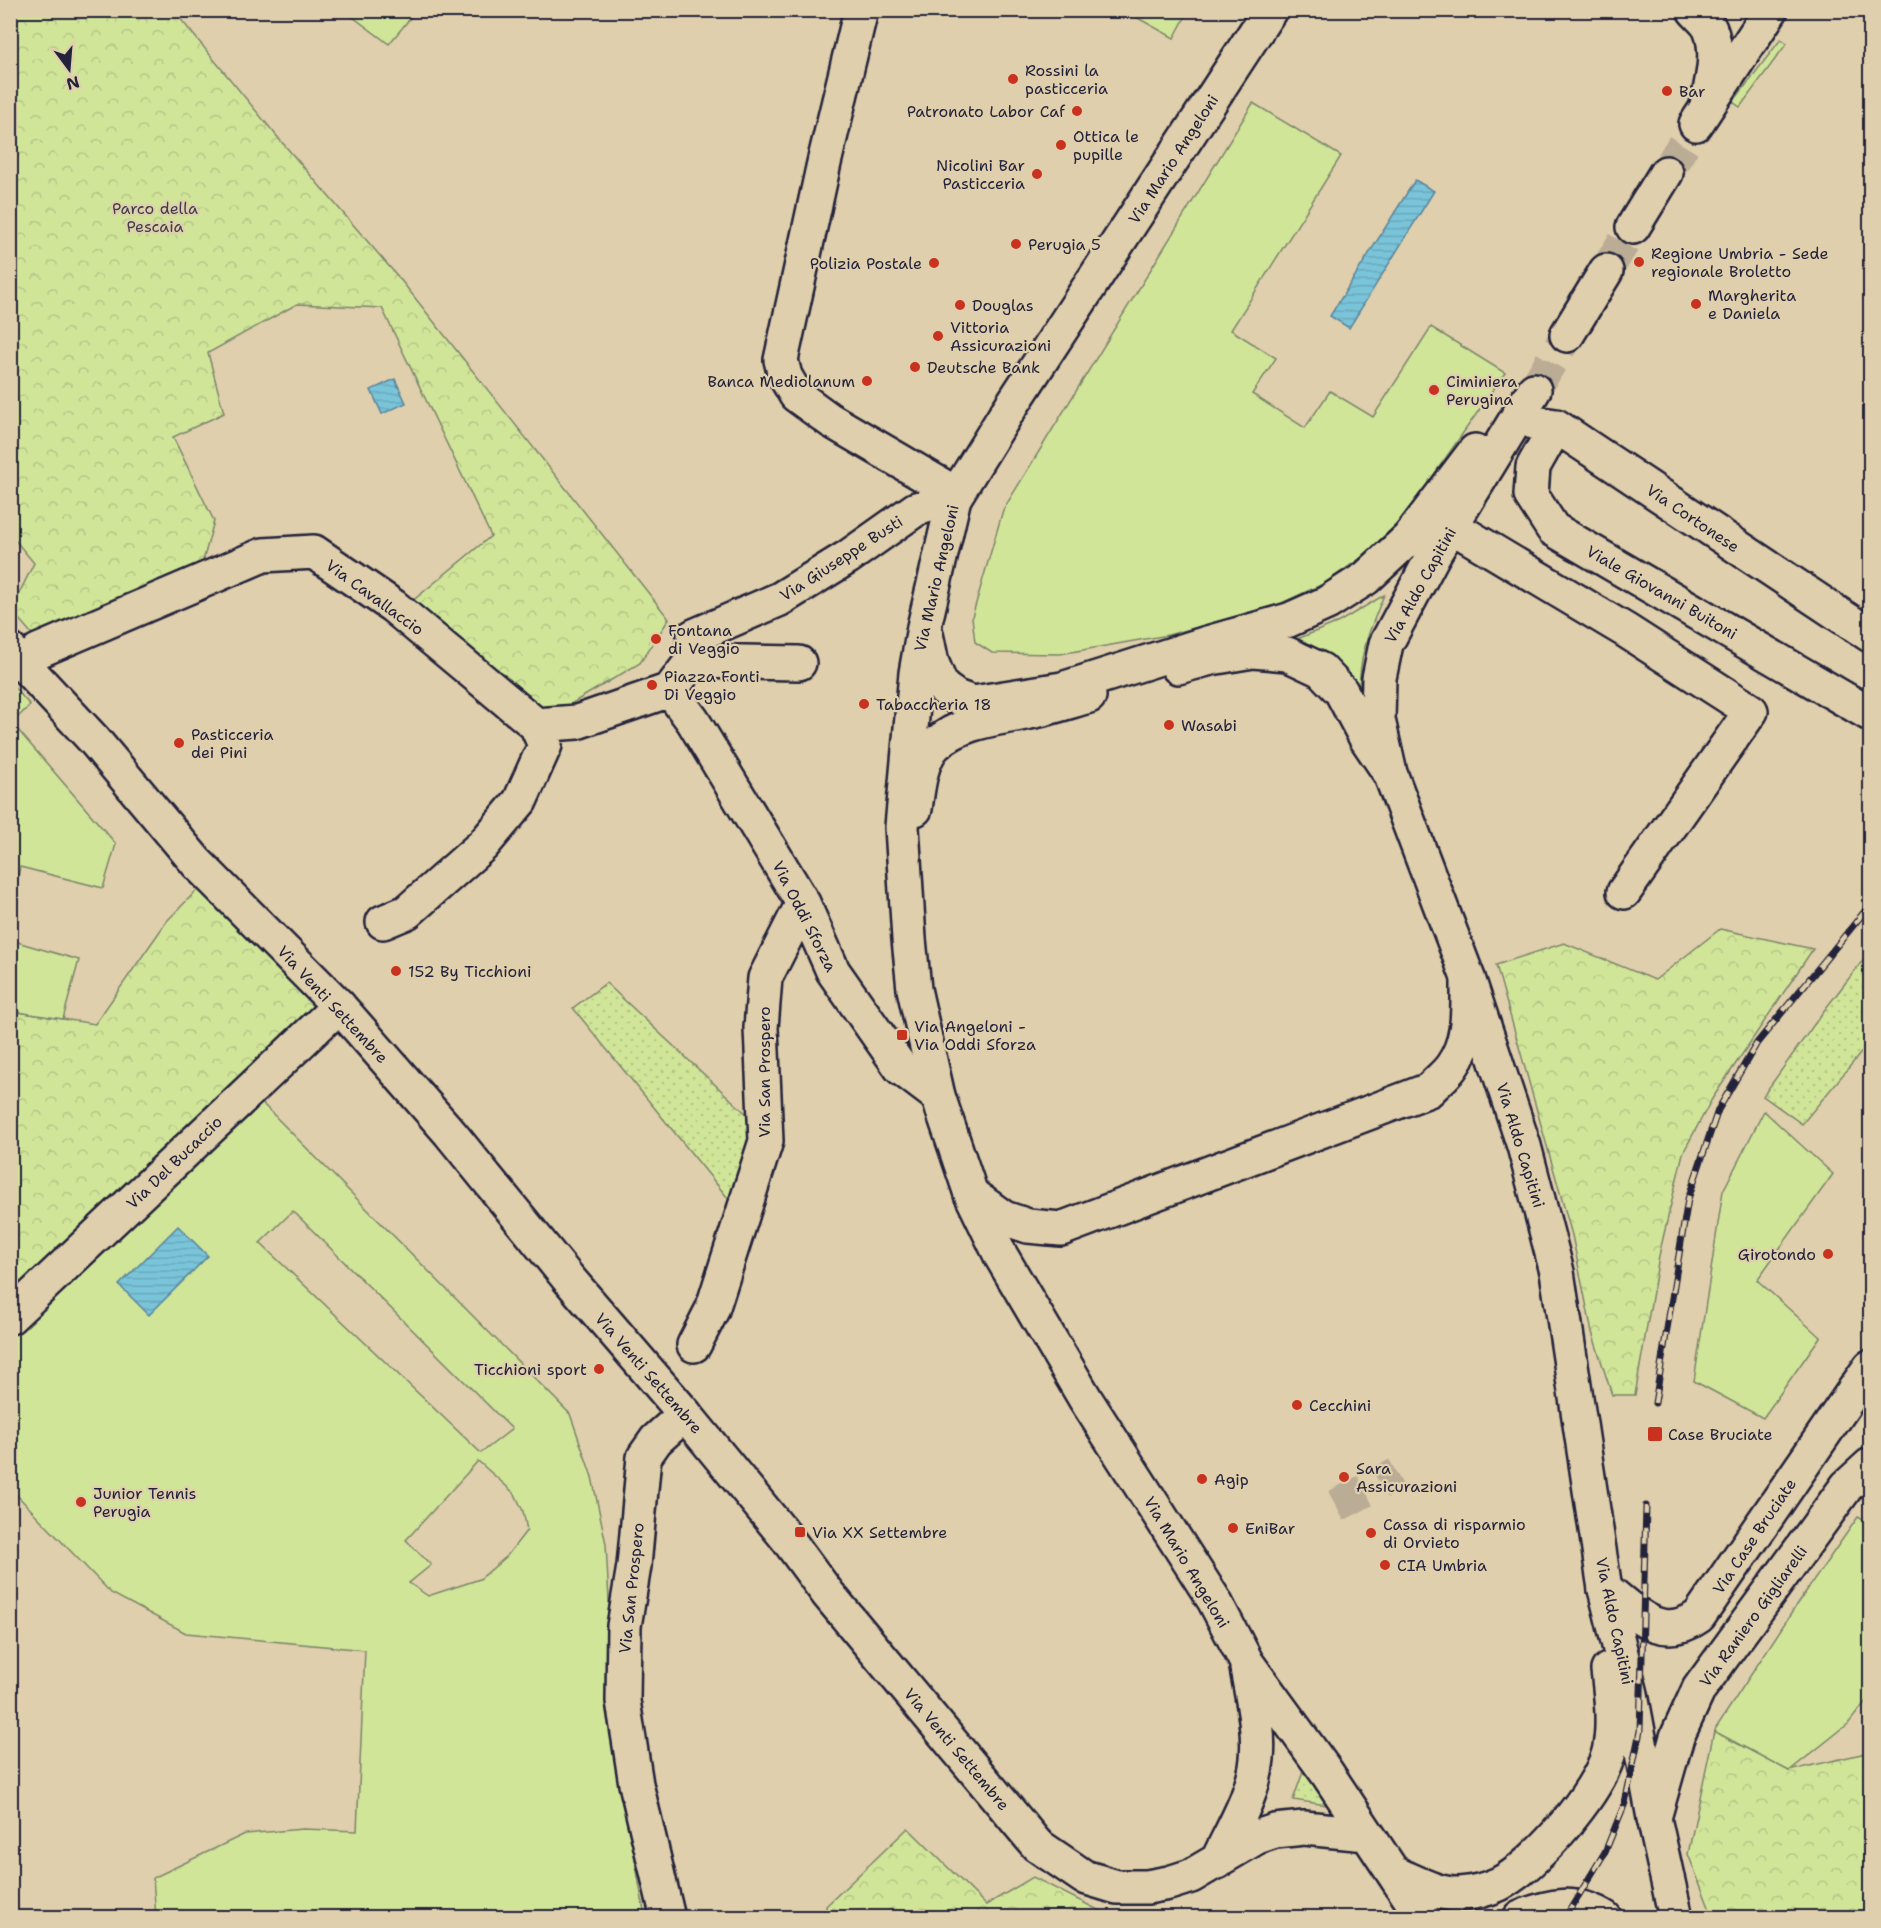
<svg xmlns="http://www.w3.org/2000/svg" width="1881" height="1928" font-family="'Shantell Sans',sans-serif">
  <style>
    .grass { fill: url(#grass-dots); stroke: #7a846a; stroke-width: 1.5 }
    .forest { fill: url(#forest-crowns); stroke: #7a846a; stroke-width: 1.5 }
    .garden { fill: #d1e599; stroke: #7a846a; stroke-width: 1.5; fill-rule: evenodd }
    .water { fill: url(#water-rules); stroke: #57839a; stroke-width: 1.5 }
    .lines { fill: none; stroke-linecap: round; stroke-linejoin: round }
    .street-tunnel { stroke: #baac95; stroke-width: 33; stroke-dasharray: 33 16; stroke-linecap: butt }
    .secondary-tunnel { stroke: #baac95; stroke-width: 33; stroke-dasharray: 33 16; stroke-linecap: butt }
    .street-casing { stroke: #22223b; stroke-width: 38 }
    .secondary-casing { stroke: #22223b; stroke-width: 38 }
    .street { stroke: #e0cfac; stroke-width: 33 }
    .secondary { stroke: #e0cfac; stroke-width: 33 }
    .rail-casing { stroke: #22223b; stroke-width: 7 }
    .rail { stroke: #e0cfac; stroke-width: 4.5; stroke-dasharray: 14; stroke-linecap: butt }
    .poi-dot { fill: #c8321e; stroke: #e0cfac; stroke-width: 2 }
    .labels { text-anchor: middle; stroke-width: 4.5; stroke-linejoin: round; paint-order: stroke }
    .poi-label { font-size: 16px; fill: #22223b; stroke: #e0cfac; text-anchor: start }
    .street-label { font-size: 16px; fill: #22223b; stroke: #e0cfac }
    .park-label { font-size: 16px; fill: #3c3f49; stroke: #e0cfac }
  </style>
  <defs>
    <pattern id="grass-dots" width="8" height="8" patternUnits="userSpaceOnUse" patternTransform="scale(1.5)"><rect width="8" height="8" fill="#d1e599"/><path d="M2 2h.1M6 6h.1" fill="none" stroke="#b3c485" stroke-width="1.8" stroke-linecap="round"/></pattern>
    <pattern id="forest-crowns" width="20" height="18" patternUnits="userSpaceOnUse" patternTransform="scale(1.5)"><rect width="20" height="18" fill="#d1e599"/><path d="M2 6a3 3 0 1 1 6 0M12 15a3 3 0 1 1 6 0" fill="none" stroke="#b3c485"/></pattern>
    <pattern id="water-rules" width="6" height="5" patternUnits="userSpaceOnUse" patternTransform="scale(1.5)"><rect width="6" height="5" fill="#7ac4d9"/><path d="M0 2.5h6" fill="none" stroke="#69a8bb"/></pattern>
  </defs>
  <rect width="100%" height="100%" fill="#e0cfac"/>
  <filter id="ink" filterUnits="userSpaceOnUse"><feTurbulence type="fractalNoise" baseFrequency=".0167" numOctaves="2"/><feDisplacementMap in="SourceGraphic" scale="12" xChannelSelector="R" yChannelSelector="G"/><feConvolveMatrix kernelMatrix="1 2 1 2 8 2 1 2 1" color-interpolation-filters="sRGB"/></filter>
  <g filter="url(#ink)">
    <!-- grass -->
    <path class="grass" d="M 1870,951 L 1870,1042 L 1802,1124 L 1763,1096 L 1823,1012 Z
      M 606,983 L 754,1121 L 736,1208 L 573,1008 Z
      M 1304,1769 L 1327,1805 L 1293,1800 Z"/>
    <!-- forest -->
    <path class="forest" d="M 10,11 L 174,11 L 280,140 L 400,279 L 669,619 L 640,663 L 547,718 L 410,603 L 491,536 L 382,308 L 297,304 L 208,353 L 224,413 L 173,437 L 214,521 L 200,572 L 39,642 L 11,610 L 34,563 L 10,534 Z
      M 198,889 L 323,1008 L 11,1301 L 11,1011 L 95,1024 L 167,921 Z
      M 1720,929 L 1813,949 L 1712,1099 L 1683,1153 L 1660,1251 L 1635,1395 L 1612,1395 L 1592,1332 L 1572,1235 L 1496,965 L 1564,943 L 1655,980 Z
      M 1714,1731 L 1789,1771 L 1870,1752 L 1870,1917 L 1713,1917 L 1688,1854 Z
      M 908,1828 L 986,1905 L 1033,1877 L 1112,1917 L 827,1917 L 826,1906 Z"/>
    <!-- garden -->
    <path class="garden" d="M 1186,10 L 1188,12 L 1174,38 L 1134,16 L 1138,11 Z
      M 345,11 L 416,11 L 389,44 Z
      M 1781,39 L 1787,43 L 1740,107 L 1733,102 Z
      M 1253,103 L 1341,156 L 1231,330 L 1276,358 L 1252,394 L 1305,428 L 1330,391 L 1373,417 L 1431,327 L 1505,373 L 1405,516 L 1365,555 L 1323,584 L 1275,606 L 1168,635 L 1060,654 L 992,653 L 975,642 L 972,617 L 1003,510 Z
      M 1384,595 C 1369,631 1359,654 1359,694 L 1290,642 L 1339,622 Z
      M 11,684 L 30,705 L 12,723 L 116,844 L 103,888 L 20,867 L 11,908 Z
      M 10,940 L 79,960 L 63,1019 L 11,1011 Z
      M 256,1097 L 570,1414 L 592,1477 L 606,1544 L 610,1620 L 612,1726 L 645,1917 L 156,1917 L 153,1878 L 245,1834 L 303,1829 L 357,1831 L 365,1650 L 186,1633 L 111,1593 L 11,1489 L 11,1326 ZM 293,1211 L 512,1429 L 481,1453 L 260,1243 ZM 478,1461 L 515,1494 L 523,1511 L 527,1530 L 506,1557 L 480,1579 L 428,1596 L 409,1583 L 431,1565 L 406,1540 Z
      M 1764,1111 L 1833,1174 L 1757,1280 L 1820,1337 L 1763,1418 L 1694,1381 L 1723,1191 Z
      M 1858,1517 L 1870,1524 L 1870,1696 L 1848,1724 L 1789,1771 L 1714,1731 L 1798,1603 Z"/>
    <!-- water -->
    <path class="water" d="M 1415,180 L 1434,191 L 1349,328 L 1330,316 Z
      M 395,379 L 406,403 L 382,414 L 371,390 Z
      M 178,1226 L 208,1256 L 149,1315 L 119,1285 Z"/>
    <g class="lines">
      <!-- street-tunnel -->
      <path class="street-tunnel" d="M 1336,1506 L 1397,1474"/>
      <!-- secondary-tunnel -->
      <path class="secondary-tunnel" d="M 1666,173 L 1696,124
        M 1606,271 L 1633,227
        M 1534,390 L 1567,335"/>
      <!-- street casing -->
      <g class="street-casing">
        <path id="street" d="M 1694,10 C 1699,16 1707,22 1710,29 C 1720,53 1712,81 1707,105
          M 1535,423 L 1556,426 L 1870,635
          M 1556,426 L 1533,467 L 1531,495 L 1553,529 L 1870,714
          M 1451,526 L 1625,630 L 1751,711 L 1624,892
          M 38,651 L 263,555 L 314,552 L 393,606 L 536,725 L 545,745 L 520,801 L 483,845 L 407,912 L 383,922
          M 692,661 L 799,663
          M 1178,667 L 1211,658 L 1253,651 L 1287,654 L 1321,670 L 1341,691 L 1366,738 L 1389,772
          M 670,690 L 692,661 L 694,636 L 780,599 L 848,557 L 916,509 L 954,498 L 946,488 L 830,420 L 804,401 L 796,395 L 785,376 L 781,360 L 824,163 L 861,10
          M 536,725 L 577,722 L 670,690 L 693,721 L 803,903 L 833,971 L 901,1068 L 938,1096
          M 915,809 C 918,789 920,759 936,744 C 964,719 1001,719 1035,711 C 1053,707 1071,701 1089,696
          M 971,1194 L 1004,1218 L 1028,1226 L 1061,1229 L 1429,1090 C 1436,1082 1446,1075 1452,1066 C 1470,1041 1468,1011 1468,982
          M 10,1317 L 339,1006
          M 694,1345 L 712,1310 L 766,1141 L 761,1028 L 765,978 L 803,903
          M 1605,1589 C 1636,1612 1660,1644 1699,1616 L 1870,1367
          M 1654,1818 L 1677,1737 L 1699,1689 L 1847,1486 L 1870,1465
          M 668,1918 L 636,1784 L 623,1701 L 624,1626 L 634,1566 L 644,1457 L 656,1440 L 685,1414"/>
      </g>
      <!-- secondary casing -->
      <g class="secondary-casing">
        <path id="secondary" d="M 1270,10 L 1006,414 L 954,498 L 924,627 L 916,673 L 902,827 L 909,939 L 914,989 L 938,1096 L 971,1194 L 1001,1256 L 1086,1400 L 1214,1600 L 1247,1663 L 1327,1773 L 1423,1918
          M 1696,124 L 1771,10
          M 1633,227 L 1666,173
          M 1567,335 L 1606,271
          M 1534,390 L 1434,554 L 1386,644 L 1379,678 L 1378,720 L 1390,773 L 1468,978 L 1524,1146 L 1557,1272 L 1605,1589 L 1631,1694 L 1654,1818 L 1676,1918
          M 926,634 L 932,663 L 942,687 L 956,697 L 973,703 L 1062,689 L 1204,644 L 1289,620 L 1327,603 L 1366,578 L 1409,538 L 1475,451
          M 10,650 L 94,740 L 197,863 L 339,1006 L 450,1133 L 568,1278 L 685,1414 L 786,1537 L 828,1594 L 1037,1845 L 1084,1877 L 1117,1887 L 1147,1887 L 1169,1883 L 1191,1876 L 1257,1837 L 1275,1831 L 1304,1828 L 1367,1834
          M 1217,1862 C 1232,1829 1254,1795 1257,1759 C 1260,1729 1252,1697 1247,1668
          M 1394,1873 C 1414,1881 1437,1895 1459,1894 C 1473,1893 1486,1890 1499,1884 C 1535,1866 1599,1792 1609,1752 C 1615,1726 1611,1696 1608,1670
          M 1520,1918 C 1549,1905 1577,1900 1605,1918"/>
      </g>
      <!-- street -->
      <use href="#street" class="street"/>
      <!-- secondary -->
      <use href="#secondary" class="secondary"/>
      <!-- rail casing -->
      <g class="rail-casing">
        <path id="rail" d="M 1655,1403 L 1688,1199 L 1718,1110 L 1757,1043 L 1870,905
          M 1565,1918 L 1605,1852 L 1625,1803 L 1640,1731 L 1646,1506"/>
      </g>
      <!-- rail -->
      <use href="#rail" class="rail"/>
    </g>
  </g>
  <!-- markers -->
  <g class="poi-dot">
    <circle cx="1013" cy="79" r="6"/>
    <circle cx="1667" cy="91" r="6"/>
    <circle cx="1077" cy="111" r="6"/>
    <circle cx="1061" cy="145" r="6"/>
    <circle cx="1037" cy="174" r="6"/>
    <circle cx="1016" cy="244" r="6"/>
    <circle cx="1639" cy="262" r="6"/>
    <circle cx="934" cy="263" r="6"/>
    <circle cx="1696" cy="304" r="6"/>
    <circle cx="960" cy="305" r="6"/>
    <circle cx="938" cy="336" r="6"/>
    <circle cx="915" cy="367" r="6"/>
    <circle cx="867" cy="381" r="6"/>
    <circle cx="1434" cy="390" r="6"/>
    <circle cx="656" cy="639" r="6"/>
    <circle cx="652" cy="685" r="6"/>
    <circle cx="864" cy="704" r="6"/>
    <circle cx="1169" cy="725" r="6"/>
    <circle cx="179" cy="743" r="6"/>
    <circle cx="396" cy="971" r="6"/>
    <rect x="896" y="1029" width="12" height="12" rx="3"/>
    <circle cx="1828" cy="1254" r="6"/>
    <circle cx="599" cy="1369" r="6"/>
    <circle cx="1297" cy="1405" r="6"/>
    <rect x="1647" y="1426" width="16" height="16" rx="3"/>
    <circle cx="1344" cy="1477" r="6"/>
    <circle cx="1202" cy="1479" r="6"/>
    <circle cx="81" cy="1502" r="6"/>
    <circle cx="1233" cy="1528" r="6"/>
    <rect x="794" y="1526" width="12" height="12" rx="3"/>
    <circle cx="1371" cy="1533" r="6"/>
    <circle cx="1385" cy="1565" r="6"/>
  </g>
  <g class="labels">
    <!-- poi labels -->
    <g class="poi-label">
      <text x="1025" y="76">Rossini la<tspan x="1025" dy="18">pasticceria</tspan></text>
      <text x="1679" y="97">Bar</text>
      <text x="1065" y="117" text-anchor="end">Patronato Labor Caf</text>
      <text x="1073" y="142">Ottica le<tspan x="1073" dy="18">pupille</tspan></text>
      <text x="1025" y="171" text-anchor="end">Nicolini Bar<tspan x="1025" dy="18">Pasticceria</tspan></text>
      <text x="1028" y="250">Perugia 5</text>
      <text x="1651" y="259">Regione Umbria - Sede<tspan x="1651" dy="18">regionale Broletto</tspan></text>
      <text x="922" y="269" text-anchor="end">Polizia Postale</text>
      <text x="1708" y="301">Margherita<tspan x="1708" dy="18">e Daniela</tspan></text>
      <text x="972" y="311">Douglas</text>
      <text x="950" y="333">Vittoria<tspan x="950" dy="18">Assicurazioni</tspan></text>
      <text x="927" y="373">Deutsche Bank</text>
      <text x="855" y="387" text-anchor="end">Banca Mediolanum</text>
      <text x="1446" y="387">Ciminiera<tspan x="1446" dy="18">Perugina</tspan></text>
      <text x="668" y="636">Fontana<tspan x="668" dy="18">di Veggio</tspan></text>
      <text x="664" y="682">Piazza Fonti<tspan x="664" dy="18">Di Veggio</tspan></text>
      <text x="876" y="710">Tabaccheria 18</text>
      <text x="1181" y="731">Wasabi</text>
      <text x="191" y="740">Pasticceria<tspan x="191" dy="18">dei Pini</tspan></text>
      <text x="408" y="977">152 By Ticchioni</text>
      <text x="914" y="1032">Via Angeloni -<tspan x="914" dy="18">Via Oddi Sforza</tspan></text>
      <text x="1816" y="1260" text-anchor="end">Girotondo</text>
      <text x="587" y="1375" text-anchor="end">Ticchioni sport</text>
      <text x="1309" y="1411">Cecchini</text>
      <text x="1668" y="1440">Case Bruciate</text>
      <text x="1356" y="1474">Sara<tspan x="1356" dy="18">Assicurazioni</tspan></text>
      <text x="1214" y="1485">Agip</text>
      <text x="93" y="1499">Junior Tennis<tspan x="93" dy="18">Perugia</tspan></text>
      <text x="1383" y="1530">Cassa di risparmio<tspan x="1383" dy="18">di Orvieto</tspan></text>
      <text x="1245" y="1534">EniBar</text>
      <text x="812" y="1538">Via XX Settembre</text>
      <text x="1397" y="1571">CIA Umbria</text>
    </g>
    <!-- street labels -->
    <g class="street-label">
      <text transform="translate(1173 159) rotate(-57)" y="6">Via Mario Angeloni</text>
      <text transform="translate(1693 518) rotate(34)" y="6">Via Cortonese</text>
      <text transform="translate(841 558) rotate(-33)" y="6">Via Giuseppe Busti</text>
      <text transform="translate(936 578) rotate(-77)" y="6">Via Mario Angeloni</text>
      <text transform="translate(1420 585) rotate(-61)" y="6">Via Aldo Capitini</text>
      <text transform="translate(1662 592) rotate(30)" y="6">Viale Giovanni Buitoni</text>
      <text transform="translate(375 597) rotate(36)" y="6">Via Cavallaccio</text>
      <text transform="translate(805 916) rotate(63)" y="6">Via Oddi Sforza</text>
      <text transform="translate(333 1004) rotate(47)" y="6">Via Venti Settembre</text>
      <text transform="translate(764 1072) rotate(-90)" y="6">Via San Prospero</text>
      <text transform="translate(1521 1145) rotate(73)" y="6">Via Aldo Capitini</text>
      <text transform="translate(174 1162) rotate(-44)" y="6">Via Del Bucaccio</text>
      <text transform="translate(649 1373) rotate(49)" y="6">Via Venti Settembre</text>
      <text transform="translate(1754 1536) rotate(-56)" y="6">Via Case Bruciate</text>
      <text transform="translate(1187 1562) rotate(59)" y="6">Via Mario Angeloni</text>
      <text transform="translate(631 1588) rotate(-84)" y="6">Via San Prospero</text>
      <text transform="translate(1753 1616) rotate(-54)" y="6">Via Raniero Gigliarelli</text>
      <text transform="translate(1615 1621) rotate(78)" y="6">Via Aldo Capitini</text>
      <text transform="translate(957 1749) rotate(50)" y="6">Via Venti Settembre</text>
    </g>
    <!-- park labels -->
    <g class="park-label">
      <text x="155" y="214">Parco della<tspan x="155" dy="18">Pescaia</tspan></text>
    </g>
  </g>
  <!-- margin -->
  <rect width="1881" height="1928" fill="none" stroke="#e0cfac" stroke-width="36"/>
  <rect x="18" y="18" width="1845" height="1892" fill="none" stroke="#22223b" stroke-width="2" filter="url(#ink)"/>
  <!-- north arrow -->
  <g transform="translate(69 69) rotate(164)" stroke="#e0cfac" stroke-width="4.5" paint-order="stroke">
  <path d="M0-4.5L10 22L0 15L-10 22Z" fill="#22223b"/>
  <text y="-9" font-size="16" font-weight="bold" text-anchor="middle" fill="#22223b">N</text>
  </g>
</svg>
